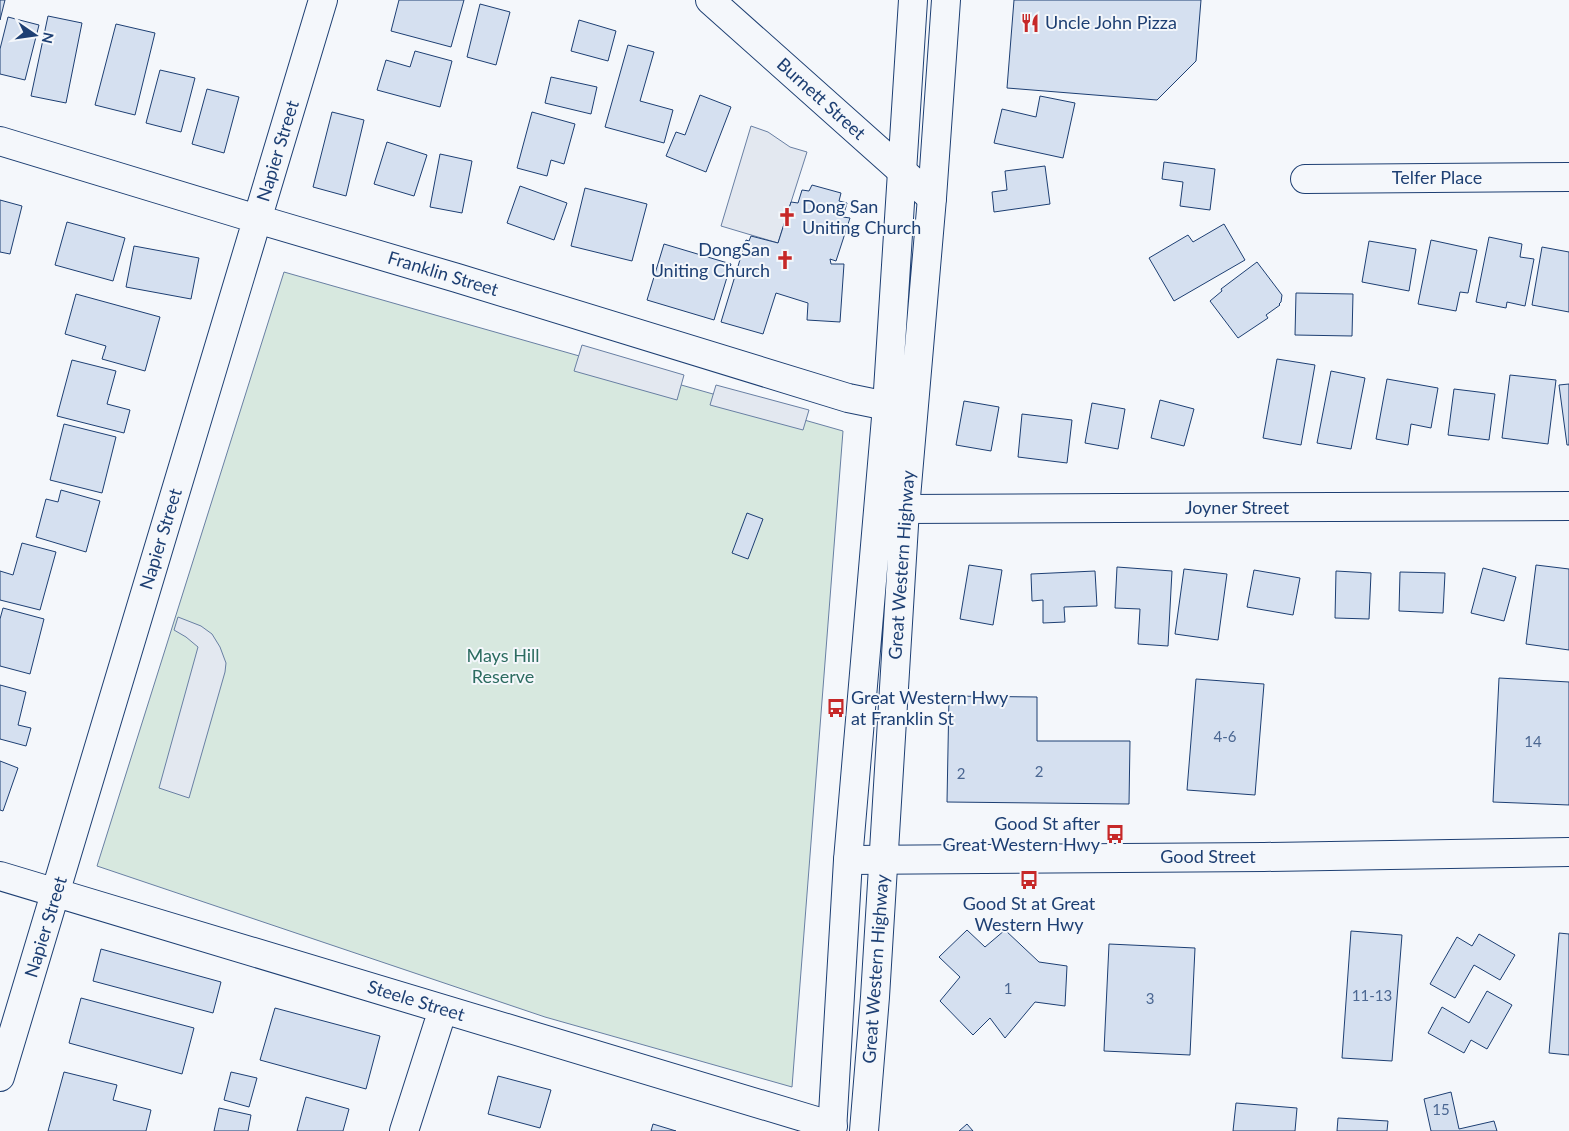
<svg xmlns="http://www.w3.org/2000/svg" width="1569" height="1131" font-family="Lato,sans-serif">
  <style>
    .green { fill: #d7e8df; stroke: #687fa3 }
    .parking { fill: #e3e8f0; stroke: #687fa3 }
    .building { fill: #d5e0f0; stroke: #1d3f73 }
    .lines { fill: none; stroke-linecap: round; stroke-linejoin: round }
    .minor-casing { stroke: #1d3f73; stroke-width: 30 }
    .major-casing { stroke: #1d3f73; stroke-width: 30 }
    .highway-casing { stroke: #1d3f73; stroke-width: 30 }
    .minor { stroke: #f4f7fb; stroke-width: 28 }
    .major { stroke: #f4f7fb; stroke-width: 28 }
    .highway { stroke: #f4f7fb; stroke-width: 28 }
    .labels { text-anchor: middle; stroke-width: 4; stroke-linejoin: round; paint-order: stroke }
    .number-label { font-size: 15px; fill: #4b6792 }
    .poi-label { font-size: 18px; fill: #1d3f73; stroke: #f4f7fb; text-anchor: start }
    .street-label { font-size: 18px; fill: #1d3f73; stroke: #f4f7fb }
    .park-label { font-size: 18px; fill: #2c6c60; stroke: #f4f7fb }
  </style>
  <rect width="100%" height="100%" fill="#f4f7fb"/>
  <!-- green -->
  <path class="green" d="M 284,272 L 843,431 L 792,1087 L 545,1017 L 97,866 Z"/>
  <!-- parking -->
  <path class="parking" d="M 751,126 L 768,132 L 790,147 L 807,152 L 778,243 L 721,226 Z
    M 582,345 L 684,375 L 677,400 L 574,371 Z
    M 716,385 L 809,410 L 803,430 L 710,405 Z
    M 178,617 L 201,626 L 212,634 L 220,647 L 226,663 L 225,672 L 189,798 L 159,788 L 198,647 L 186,637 L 174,630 Z"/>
  <!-- building -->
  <path class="building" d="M 0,0 L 5,0 L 0,20 Z
    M 399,0 L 464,0 L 451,47 L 391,31 Z
    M 1014,0 L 1201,0 L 1196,61 L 1157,100 L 1007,88 Z
    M 480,4 L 510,12 L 496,65 L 467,57 Z
    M 48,16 L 82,23 L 66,103 L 31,96 Z
    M 8,17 L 39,25 L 25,80 L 0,74 L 0,49 Z
    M 579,20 L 616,31 L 608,61 L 571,51 Z
    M 116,24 L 155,33 L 135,115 L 95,105 Z
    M 628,45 L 654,52 L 640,101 L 673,110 L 664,143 L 605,127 Z
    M 415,51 L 452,61 L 440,107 L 377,90 L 386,60 L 410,67 Z
    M 160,70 L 195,78 L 181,132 L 146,123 Z
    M 551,77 L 597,87 L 591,114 L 545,103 Z
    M 207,89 L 239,97 L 224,153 L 192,144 Z
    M 700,95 L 731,107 L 706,172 L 666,156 L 676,132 L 685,135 Z
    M 1040,96 L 1075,103 L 1063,158 L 994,143 L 1002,109 L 1036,117 Z
    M 332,112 L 364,120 L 346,196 L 313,187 Z
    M 532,112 L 575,124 L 564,164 L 551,160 L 547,176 L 517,168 Z
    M 387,142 L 427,155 L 414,196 L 374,184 Z
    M 440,154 L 472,161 L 462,213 L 430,207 Z
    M 1164,162 L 1215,169 L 1210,210 L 1180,206 L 1183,182 L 1162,179 Z
    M 1045,166 L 1050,204 L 994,212 L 992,192 L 1007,190 L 1005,171 Z
    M 812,185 L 841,193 L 839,201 L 847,203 L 843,217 L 850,218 L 836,261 L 830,259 L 831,264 L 844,264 L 840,322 L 807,320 L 808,303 L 776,293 L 763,334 L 721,322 L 746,240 L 749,241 L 751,236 L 778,243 L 791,202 L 798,203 L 802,190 L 809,191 Z
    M 520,186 L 567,203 L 554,240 L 507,223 Z
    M 585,188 L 647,204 L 632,261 L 571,246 Z
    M 0,200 L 22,206 L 10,254 L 0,252 Z
    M 67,222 L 125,238 L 113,281 L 55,265 Z
    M 1224,224 L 1245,260 L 1174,301 L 1149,258 L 1188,235 L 1193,242 Z
    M 1489,237 L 1522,244 L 1520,257 L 1534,259 L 1525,306 L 1507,302 L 1506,308 L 1476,302 Z
    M 1431,240 L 1477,250 L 1468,293 L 1460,292 L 1456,311 L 1418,304 Z
    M 1369,241 L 1416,249 L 1409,291 L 1362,282 Z
    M 664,244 L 731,264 L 714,320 L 647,300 Z
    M 134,246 L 199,258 L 191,299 L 126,287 Z
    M 1542,247 L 1569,252 L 1569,312 L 1532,305 Z
    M 1257,262 L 1282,295 L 1281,302 L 1279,304 L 1280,305 L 1266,315 L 1268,318 L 1238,338 L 1210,301 L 1222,291 L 1221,289 Z
    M 1296,293 L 1353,294 L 1352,336 L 1295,335 Z
    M 76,294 L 160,317 L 145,371 L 102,359 L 106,346 L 65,334 Z
    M 1277,359 L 1315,365 L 1301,445 L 1263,438 Z
    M 72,360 L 116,371 L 107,404 L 130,410 L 124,433 L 57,416 Z
    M 1331,371 L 1365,378 L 1351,449 L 1317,443 Z
    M 1510,375 L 1556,380 L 1548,444 L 1502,438 Z
    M 1387,379 L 1438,388 L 1431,428 L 1411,424 L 1408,445 L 1376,439 Z
    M 1569,384 L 1569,445 L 1567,445 L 1559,385 Z
    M 1454,389 L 1495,394 L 1489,440 L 1448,435 Z
    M 1160,400 L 1194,409 L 1184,446 L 1151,438 Z
    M 964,401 L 999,407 L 991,451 L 956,445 Z
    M 1092,403 L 1125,409 L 1118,449 L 1085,443 Z
    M 1022,414 L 1072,420 L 1067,463 L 1018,457 Z
    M 64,424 L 116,437 L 102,493 L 50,480 Z
    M 61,490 L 100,501 L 86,552 L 36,537 L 46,499 L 58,502 Z
    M 747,513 L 763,519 L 748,559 L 732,553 Z
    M 22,543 L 56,552 L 40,610 L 0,600 L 0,571 L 13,575 Z
    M 969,565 L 1002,570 L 993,625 L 960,619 Z
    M 1536,565 L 1569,569 L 1569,650 L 1526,644 Z
    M 1117,567 L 1172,571 L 1168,646 L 1138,644 L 1140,609 L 1115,608 Z
    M 1483,568 L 1516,577 L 1504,621 L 1471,613 Z
    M 1184,569 L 1227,574 L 1218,640 L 1175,634 Z
    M 1254,570 L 1300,578 L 1293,615 L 1247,607 Z
    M 1095,571 L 1097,606 L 1064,607 L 1065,622 L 1043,623 L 1043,600 L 1032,601 L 1031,574 Z
    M 1336,571 L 1371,573 L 1369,619 L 1335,618 Z
    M 1400,572 L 1445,573 L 1443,613 L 1399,611 Z
    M 3,608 L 44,619 L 30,674 L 0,666 L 0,619 Z
    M 1499,678 L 1569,682 L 1569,805 L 1493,802 Z
    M 1196,679 L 1264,684 L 1255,795 L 1187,790 Z
    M 0,685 L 26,692 L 18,725 L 31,728 L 26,746 L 0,739 Z
    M 949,696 L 1037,697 L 1037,741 L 1130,741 L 1129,804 L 947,802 Z
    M 0,761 L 18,768 L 3,811 L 0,810 Z
    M 967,930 L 985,947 L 1005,930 L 1039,962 L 1067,966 L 1065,1006 L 1035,1002 L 1005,1038 L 990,1018 L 973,1035 L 940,1001 L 960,977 L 939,957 Z
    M 1351,931 L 1402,935 L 1392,1061 L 1342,1058 Z
    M 1559,933 L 1569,934 L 1569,1055 L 1549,1053 Z
    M 1479,934 L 1515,955 L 1500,980 L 1474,965 L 1455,998 L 1430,984 L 1457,937 L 1472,946 Z
    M 1109,944 L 1195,948 L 1190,1055 L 1104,1051 Z
    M 101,949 L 221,982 L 213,1013 L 93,981 Z
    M 1487,991 L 1512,1005 L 1487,1049 L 1471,1040 L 1464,1053 L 1428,1033 L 1442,1007 L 1469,1023 Z
    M 81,998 L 194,1028 L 182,1074 L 69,1043 Z
    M 275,1008 L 380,1036 L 366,1089 L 260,1060 Z
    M 64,1072 L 117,1085 L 113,1100 L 151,1110 L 146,1131 L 48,1131 Z
    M 231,1072 L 257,1078 L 249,1107 L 224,1100 Z
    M 498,1076 L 551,1090 L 540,1128 L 488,1114 Z
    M 1451,1092 L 1459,1129 L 1494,1121 L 1497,1131 L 1431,1131 L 1424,1099 Z
    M 306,1097 L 349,1109 L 343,1131 L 297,1131 Z
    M 1236,1103 L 1297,1108 L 1295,1131 L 1233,1131 Z
    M 219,1108 L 251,1115 L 248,1131 L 214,1131 Z
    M 1338,1118 L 1388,1121 L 1387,1131 L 1337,1131 Z
    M 653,1124 L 676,1131 L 651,1131 Z
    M 967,1124 L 973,1131 L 959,1131 Z"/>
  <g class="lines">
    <!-- minor casing -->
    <g class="minor-casing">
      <path id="minor" d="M 0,141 L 257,219 L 457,278 L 848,398 L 887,406
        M 1305,179 L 1569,177
        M 905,509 L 1569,506
        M 848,860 L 1264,857 L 1569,852
        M 0,876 L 833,1126
        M 0,1077 L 323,0
        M 404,1131 L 443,1009"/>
    </g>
    <!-- major casing -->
    <g class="major-casing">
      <path id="major" d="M 710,0 L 932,198"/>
    </g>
    <!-- highway casing -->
    <g class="highway-casing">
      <path id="highway" d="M 832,1131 L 848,860 L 887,406 L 913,0
        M 864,1131 L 875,997 L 905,509 L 932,198 L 946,0"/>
    </g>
    <!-- minor -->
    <use href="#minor" class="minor"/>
    <!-- major -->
    <use href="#major" class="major"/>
    <!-- highway -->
    <use href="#highway" class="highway"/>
  </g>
  <!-- icons -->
  <defs>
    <g id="restaurant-bare" transform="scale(1.5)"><path d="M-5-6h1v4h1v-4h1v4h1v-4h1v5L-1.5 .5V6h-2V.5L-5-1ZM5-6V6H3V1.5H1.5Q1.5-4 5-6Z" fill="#c62828" stroke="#f4f7fb" stroke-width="2.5" paint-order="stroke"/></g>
    <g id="church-bare" transform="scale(1.5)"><path d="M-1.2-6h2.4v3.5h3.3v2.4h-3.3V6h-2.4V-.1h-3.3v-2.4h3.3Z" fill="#c62828" stroke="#f4f7fb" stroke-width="2.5" paint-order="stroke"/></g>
    <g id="bus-bare" transform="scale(1.5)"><path d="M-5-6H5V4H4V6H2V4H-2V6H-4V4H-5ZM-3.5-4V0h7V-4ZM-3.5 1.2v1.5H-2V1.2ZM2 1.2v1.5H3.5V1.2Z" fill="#c62828" stroke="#f4f7fb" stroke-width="2.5" paint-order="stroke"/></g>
  </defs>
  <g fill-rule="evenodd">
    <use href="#restaurant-bare" x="1030" y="23"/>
    <use href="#church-bare" x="787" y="217"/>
    <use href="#church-bare" x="785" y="260"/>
    <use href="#bus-bare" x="836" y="708"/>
    <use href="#bus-bare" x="1115" y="834"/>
    <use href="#bus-bare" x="1029" y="880"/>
  </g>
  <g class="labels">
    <!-- number labels -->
    <g class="number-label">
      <text x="1225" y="742">4-6</text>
      <text x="1533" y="747">14</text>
      <text x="1039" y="777">2</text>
      <text x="961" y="779">2</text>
      <text x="1008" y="994">1</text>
      <text x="1372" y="1001">11-13</text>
      <text x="1150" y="1004">3</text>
      <text x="1441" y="1115">15</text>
    </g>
    <!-- poi labels -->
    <g class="poi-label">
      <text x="1045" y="29">Uncle John Pizza</text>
      <text x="802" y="213">Dong San<tspan x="802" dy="21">Uniting Church</tspan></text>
      <text x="770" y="256" text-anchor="end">DongSan<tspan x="770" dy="21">Uniting Church</tspan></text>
      <text x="851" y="704">Great Western Hwy<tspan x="851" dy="21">at Franklin St</tspan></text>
      <text x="1100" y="830" text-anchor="end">Good St after<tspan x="1100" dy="21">Great Western Hwy</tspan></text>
      <text x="1029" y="910" text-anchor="middle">Good St at Great<tspan x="1029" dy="21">Western Hwy</tspan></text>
    </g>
    <!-- street labels -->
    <g class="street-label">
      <text transform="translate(821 99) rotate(42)" y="6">Burnett Street</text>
      <text transform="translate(278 151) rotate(-73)" y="6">Napier Street</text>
      <text x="1437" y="184">Telfer Place</text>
      <text transform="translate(443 274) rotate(17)" y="6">Franklin Street</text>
      <text x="1237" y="514">Joyner Street</text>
      <text transform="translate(161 539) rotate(-73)" y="6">Napier Street</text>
      <text transform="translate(902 565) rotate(-86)" y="6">Great Western Highway</text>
      <text x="1208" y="863">Good Street</text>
      <text transform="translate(46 927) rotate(-73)" y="6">Napier Street</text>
      <text transform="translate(876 969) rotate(-86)" y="6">Great Western Highway</text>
      <text transform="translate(416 1001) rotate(17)" y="6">Steele Street</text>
    </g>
    <!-- park labels -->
    <g class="park-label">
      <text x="503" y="662">Mays Hill<tspan x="503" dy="21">Reserve</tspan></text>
    </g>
  </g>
  <!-- north arrow -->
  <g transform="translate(35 35) rotate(103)" stroke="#f4f7fb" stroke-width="4" paint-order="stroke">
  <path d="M0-4L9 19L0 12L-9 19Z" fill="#1d3f73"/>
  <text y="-8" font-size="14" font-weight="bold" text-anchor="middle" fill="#1d3f73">N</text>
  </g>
</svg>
